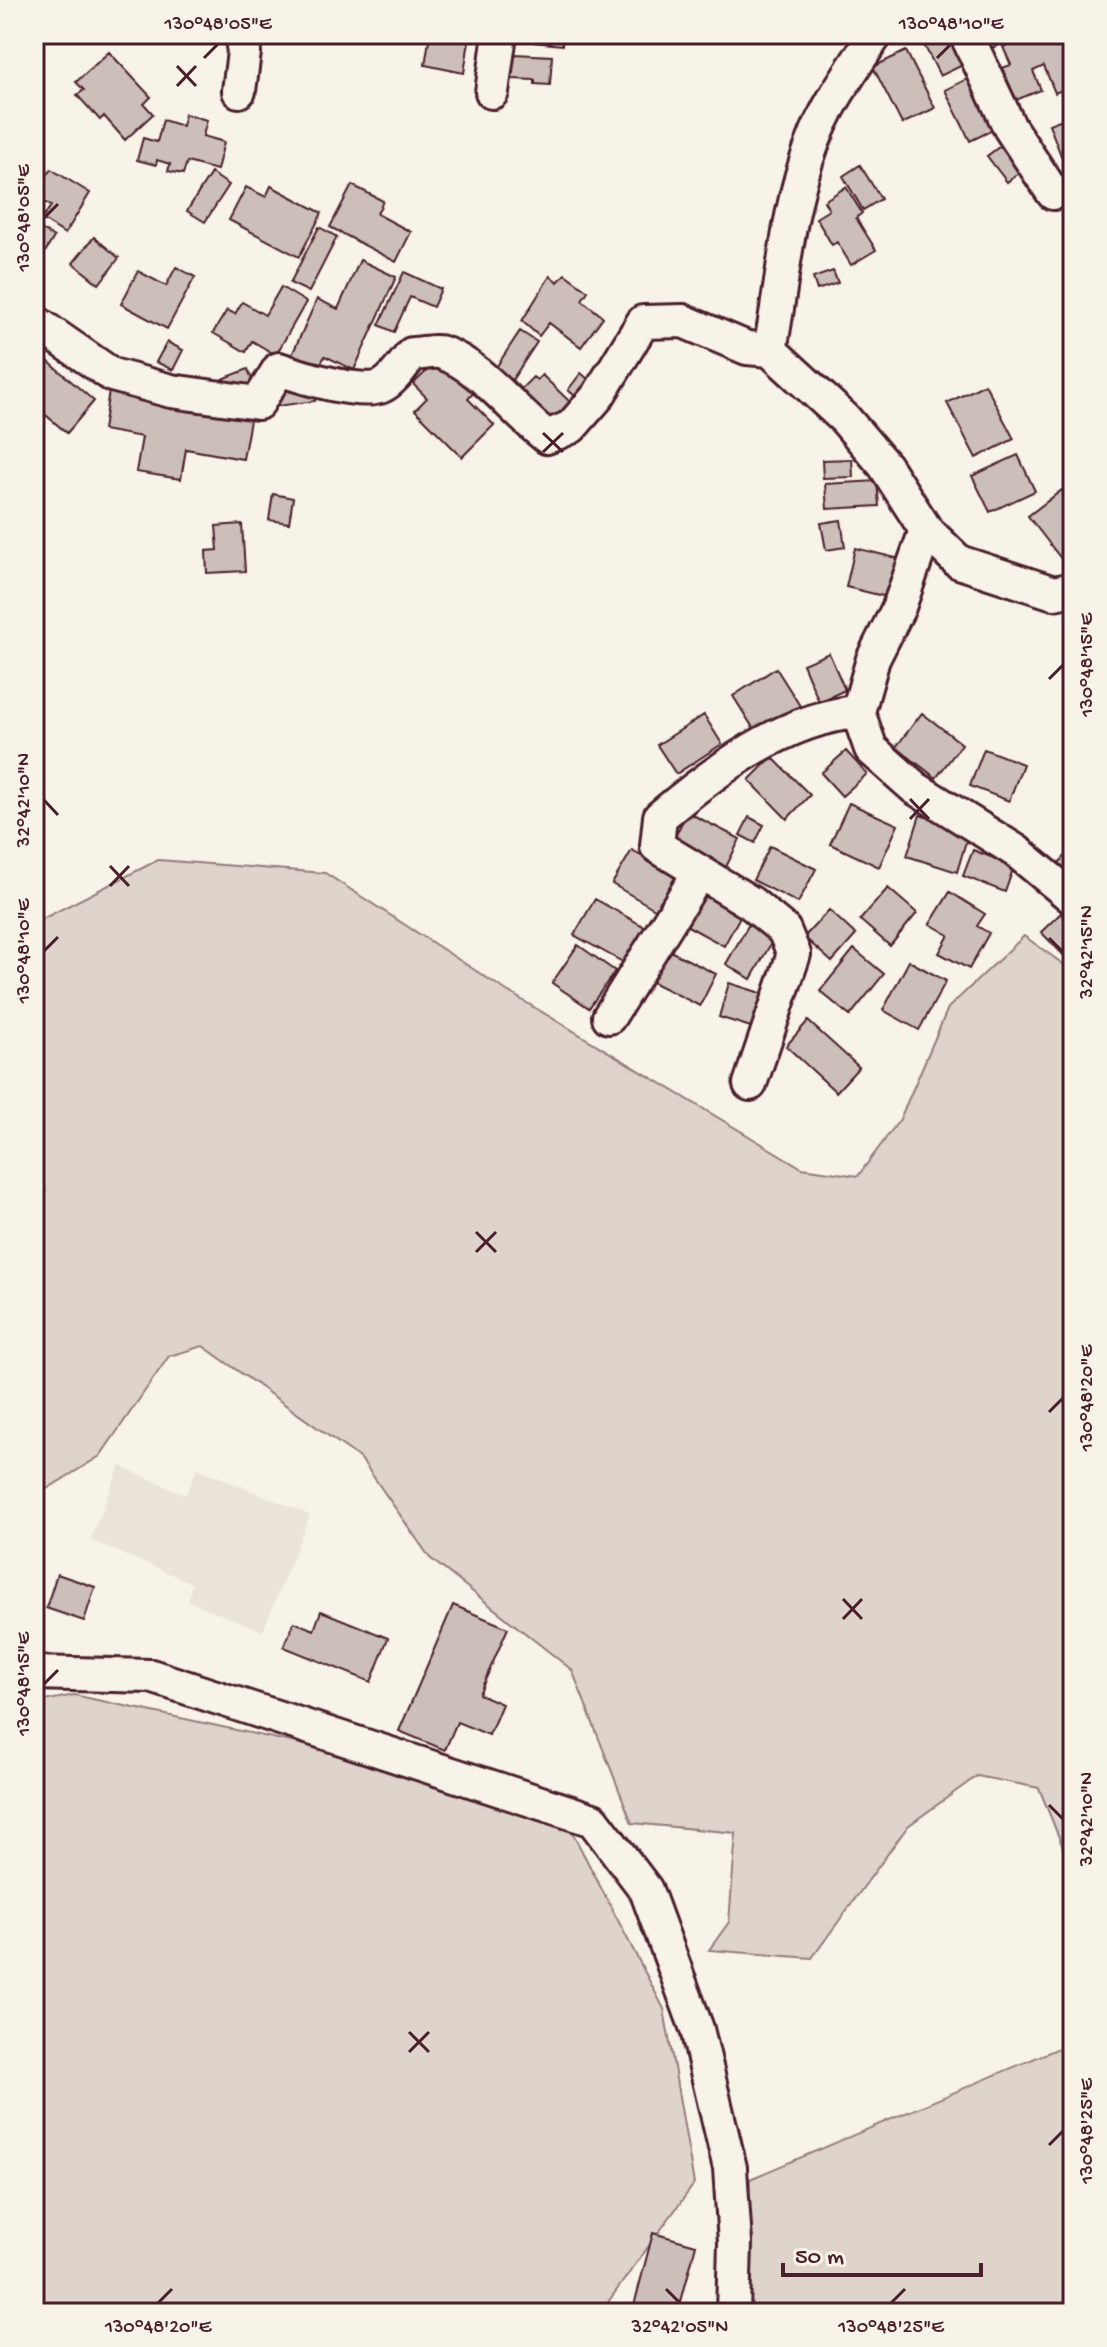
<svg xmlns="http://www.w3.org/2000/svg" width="1107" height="2347" font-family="'Gochi Hand',sans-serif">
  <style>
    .built { fill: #eae3da }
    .green { fill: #ded4cc; stroke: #947a7c; stroke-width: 2 }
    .building { fill: #ccbfb9; stroke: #4a1f2b; stroke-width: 2 }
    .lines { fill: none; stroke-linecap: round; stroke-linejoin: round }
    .minor-casing { stroke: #4a1f2b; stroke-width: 38 }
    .minor { stroke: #f7f3e8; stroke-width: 32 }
    .ticks { fill: none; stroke: #4a1f2b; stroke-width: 3 }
    .neatline { fill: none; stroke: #4a1f2b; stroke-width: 3 }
    .ticks-label { font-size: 20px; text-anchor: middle; fill: #4a1f2b }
  </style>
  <rect width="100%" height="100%" fill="#f7f3e8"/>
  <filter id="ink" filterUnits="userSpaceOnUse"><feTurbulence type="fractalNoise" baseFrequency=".0125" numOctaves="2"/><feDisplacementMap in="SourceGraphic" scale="16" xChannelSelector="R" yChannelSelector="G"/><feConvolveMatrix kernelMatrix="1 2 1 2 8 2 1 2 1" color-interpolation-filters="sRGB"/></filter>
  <g filter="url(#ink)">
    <!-- built -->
    <path class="built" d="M 120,1466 L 186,1495 L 197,1468 L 310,1515 L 263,1631 L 188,1601 L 192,1583 L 90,1540 Z"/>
    <!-- green -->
    <path class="green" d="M 158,860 L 325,873 L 507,991 L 802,1168 L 858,1176 L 900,1119 L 948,1008 L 1024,936 L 1073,971 L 1073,1872 L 1039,1788 L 977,1776 L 908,1826 L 812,1958 L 709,1950 L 729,1922 L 736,1833 L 632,1823 L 572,1670 L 430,1558 L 361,1459 L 203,1346 L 169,1356 L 100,1456 L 34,1497 L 34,1206 L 46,1191 L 34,1152 L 34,923 Z
      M 74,1695 L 319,1748 L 570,1828 L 664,2009 L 694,2184 L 600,2313 L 34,2313 L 34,1703 Z
      M 1073,2042 L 1073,2313 L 746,2313 L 750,2179 Z"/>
    <!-- building -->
    <path class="building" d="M 430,34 L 469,41 L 464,73 L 425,65 Z
      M 534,34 L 563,34 L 562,45 L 534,42 Z
      M 941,34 L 955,34 L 969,62 L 940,76 L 923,43 Z
      M 986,34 L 1024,34 L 992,48 Z
      M 1034,34 L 1062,34 L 1073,61 L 1073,85 L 1055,93 L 1044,66 L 1033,71 L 1041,90 L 1016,100 L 1002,68 L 1011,65 L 1003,47 Z
      M 906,51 L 935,108 L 902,124 L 873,67 Z
      M 109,52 L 151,97 L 144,104 L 153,114 L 125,140 L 104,116 L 100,120 L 77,95 L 84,90 L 76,82 Z
      M 514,54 L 552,56 L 550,85 L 535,84 L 535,80 L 512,79 Z
      M 969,78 L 973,86 L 978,84 L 999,127 L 970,141 L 945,90 Z
      M 185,114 L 207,120 L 203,136 L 224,142 L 217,170 L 187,162 L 183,174 L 168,171 L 170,164 L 157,160 L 156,165 L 137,160 L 143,138 L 157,142 L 163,120 L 182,126 Z
      M 1073,115 L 1073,177 L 1070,179 L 1049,124 Z
      M 1008,140 L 1028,166 L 1007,182 L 987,156 Z
      M 860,165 L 881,199 L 863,210 L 843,176 Z
      M 51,169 L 90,193 L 65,234 L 42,219 L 51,206 L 34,196 Z
      M 211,173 L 229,185 L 205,222 L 187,211 Z
      M 352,185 L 383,201 L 377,214 L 411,232 L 396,262 L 330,227 Z
      M 271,186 L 322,213 L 299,257 L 229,220 L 246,187 L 266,197 Z
      M 846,187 L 862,213 L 856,218 L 876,250 L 851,265 L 837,242 L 832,245 L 816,218 L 829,210 L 824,201 Z
      M 34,225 L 54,237 L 34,271 Z
      M 319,227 L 337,237 L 309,292 L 290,283 Z
      M 94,237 L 119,258 L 99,284 L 73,263 Z
      M 360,260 L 396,277 L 354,370 L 325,356 L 321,363 L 291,357 L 317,299 L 338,309 Z
      M 176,267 L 195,277 L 167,329 L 121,304 L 138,271 L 166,286 Z
      M 833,271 L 838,283 L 817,290 L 813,278 Z
      M 404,272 L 441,289 L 433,307 L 410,297 L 394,332 L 379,325 Z
      M 565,274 L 588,291 L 582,300 L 603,317 L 581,347 L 549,323 L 539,336 L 522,321 L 550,276 L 558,282 Z
      M 281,287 L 306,302 L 276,355 L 252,341 L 246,352 L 213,333 L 227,310 L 235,314 L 242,302 L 265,315 Z
      M 520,331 L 537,342 L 510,383 L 493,372 Z
      M 167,342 L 183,350 L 173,370 L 156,362 Z
      M 41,355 L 94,401 L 67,433 L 34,405 L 34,364 Z
      M 432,366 L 456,372 L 475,391 L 468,399 L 494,425 L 462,457 L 415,410 L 427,398 L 413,384 Z
      M 248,369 L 254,386 L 226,396 L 220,380 Z
      M 581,373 L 595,385 L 581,401 L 568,390 Z
      M 542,375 L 570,402 L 545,427 L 514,396 L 533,377 L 537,380 Z
      M 313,380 L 315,401 L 278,406 L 275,384 Z
      M 110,384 L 252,409 L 243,459 L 186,449 L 181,479 L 136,472 L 142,437 L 103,430 Z
      M 985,384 L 1014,439 L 976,458 L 947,403 Z
      M 1018,455 L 1035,491 L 990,512 L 972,476 Z
      M 852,459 L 853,477 L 823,478 L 822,460 Z
      M 877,481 L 879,506 L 827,509 L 825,484 Z
      M 1062,490 L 1073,504 L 1073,559 L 1066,565 L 1028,516 Z
      M 273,494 L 293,498 L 289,523 L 269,520 Z
      M 841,520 L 845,547 L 826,550 L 821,523 Z
      M 242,524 L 245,571 L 207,573 L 206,551 L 218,550 L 216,526 Z
      M 855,548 L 900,559 L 891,598 L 846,587 Z
      M 829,653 L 845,690 L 819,702 L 803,664 Z
      M 776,668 L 800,706 L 757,734 L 733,696 Z
      M 922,713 L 962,744 L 936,778 L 896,747 Z
      M 704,715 L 722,744 L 676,774 L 657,745 Z
      M 984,749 L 1023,764 L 1009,801 L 970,786 Z
      M 846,751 L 867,774 L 842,796 L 821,773 Z
      M 772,757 L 810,795 L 787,819 L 749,780 Z
      M 849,803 L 898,825 L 879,867 L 830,844 Z
      M 687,812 L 740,839 L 723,873 L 670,847 Z
      M 920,815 L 969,831 L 957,872 L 907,856 Z
      M 749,817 L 764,825 L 755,843 L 740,835 Z
      M 770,846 L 816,869 L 798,903 L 753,880 Z
      M 1073,848 L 1073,882 L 1056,866 Z
      M 632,850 L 680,877 L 660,912 L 612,884 Z
      M 973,850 L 1014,866 L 1005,892 L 963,876 Z
      M 888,888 L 917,913 L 890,946 L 860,920 Z
      M 703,889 L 743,911 L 724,946 L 684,924 Z
      M 950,892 L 985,914 L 977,926 L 989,933 L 969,969 L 939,953 L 949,935 L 930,924 Z
      M 595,899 L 650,930 L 630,966 L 574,935 Z
      M 829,910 L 856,935 L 832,962 L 804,937 Z
      M 1061,913 L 1073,925 L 1073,965 L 1041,932 Z
      M 749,924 L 774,938 L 751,979 L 726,964 Z
      M 578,945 L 615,971 L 589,1008 L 552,983 Z
      M 854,949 L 884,974 L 850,1016 L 820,991 Z
      M 668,950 L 716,974 L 700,1006 L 652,982 Z
      M 909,961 L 946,981 L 919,1030 L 883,1010 Z
      M 729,983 L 764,994 L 754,1028 L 719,1017 Z
      M 808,1021 L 859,1067 L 836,1092 L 786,1046 Z
      M 57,1574 L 95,1587 L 84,1621 L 46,1608 Z
      M 453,1605 L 508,1628 L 479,1694 L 502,1704 L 489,1735 L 457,1722 L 445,1750 L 399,1731 Z
      M 321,1611 L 388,1638 L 371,1682 L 284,1647 L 294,1622 L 314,1630 Z
      M 653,2233 L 696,2245 L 678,2313 L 632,2313 Z"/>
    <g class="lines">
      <!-- minor casing -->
      <g class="minor-casing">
        <path id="minor" d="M 966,34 L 1010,128 L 1053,193
          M 239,91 L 244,52 L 241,34
          M 492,92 L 500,34
          M 34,321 L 112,375 L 171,391 L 258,403 L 279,369 C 299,376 363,396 382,386 C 393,381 404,364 412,354 C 422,354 435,350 443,353 C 482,367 514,412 547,437 L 571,427 L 598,396 L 643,322 L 683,321 L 747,348 L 770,350 L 845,419 L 885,466 L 926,530 L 959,562 L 1054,593 L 1073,589
          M 770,350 C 783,282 787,210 812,145 C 827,104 852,70 876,34
          M 926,530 L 899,607 L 873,659 L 858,712 L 871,749 L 915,788 L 1016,851 L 1073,898
          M 609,1017 L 699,873
          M 750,1084 L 794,954 L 784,930 L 751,903 L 657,846 L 660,817 C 713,772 786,717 858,712
          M 34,1673 L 151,1676 L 593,1820 L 646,1890 L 697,2029 L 730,2168 L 735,2243 L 733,2313"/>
      </g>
      <!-- minor -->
      <use href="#minor" class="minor"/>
    </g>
  </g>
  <!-- ticks -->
  <path class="ticks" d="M 204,58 L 218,44M 937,58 L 951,44M 177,66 L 196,86M 177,86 L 196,66M 44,218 L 58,204M 543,433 L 563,452M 543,452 L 563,433M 1049,679 L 1063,665M 910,799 L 929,819M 44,800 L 58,815M 910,819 L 929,799M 110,866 L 129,886M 110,886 L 129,866M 1049,938 L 1063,952M 44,951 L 58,937M 476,1232 L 496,1252M 476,1252 L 496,1232M 1049,1412 L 1063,1398M 843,1599 L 862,1619M 843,1619 L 862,1599M 44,1684 L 58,1670M 1049,1805 L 1063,1819M 409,2032 L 429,2052M 409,2052 L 429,2032M 1049,2145 L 1063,2131M 666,2289 L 680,2303M 158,2303 L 172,2289M 891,2303 L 905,2289"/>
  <!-- margin -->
  <rect width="1107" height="2347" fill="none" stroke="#f7f3e8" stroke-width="88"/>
  <!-- scale -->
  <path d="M783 2263v12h198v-12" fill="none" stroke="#4a1f2b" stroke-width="4"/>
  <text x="795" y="2263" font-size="24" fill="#4a1f2b" stroke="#f7f3e8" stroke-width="6" paint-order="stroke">50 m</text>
  <rect x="44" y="44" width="1019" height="2259" class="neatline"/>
  <g class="ticks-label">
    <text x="218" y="29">130°48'05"E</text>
    <text x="951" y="29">130°48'10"E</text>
    <text transform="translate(22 218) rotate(-90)" y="7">130°48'05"E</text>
    <text transform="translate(1085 665) rotate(-90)" y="7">130°48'15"E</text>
    <text transform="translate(22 800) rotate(-90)" y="7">32°42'10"N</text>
    <text transform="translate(22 951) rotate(-90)" y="7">130°48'10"E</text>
    <text transform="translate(1085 952) rotate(-90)" y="7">32°42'15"N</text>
    <text transform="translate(1085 1398) rotate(-90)" y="7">130°48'20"E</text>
    <text transform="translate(22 1684) rotate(-90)" y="7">130°48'15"E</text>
    <text transform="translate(1085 1819) rotate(-90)" y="7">32°42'10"N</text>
    <text transform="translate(1085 2131) rotate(-90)" y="7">130°48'25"E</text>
    <text x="158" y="2332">130°48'20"E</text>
    <text x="680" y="2332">32°42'05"N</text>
    <text x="891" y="2332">130°48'25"E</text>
  </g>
</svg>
